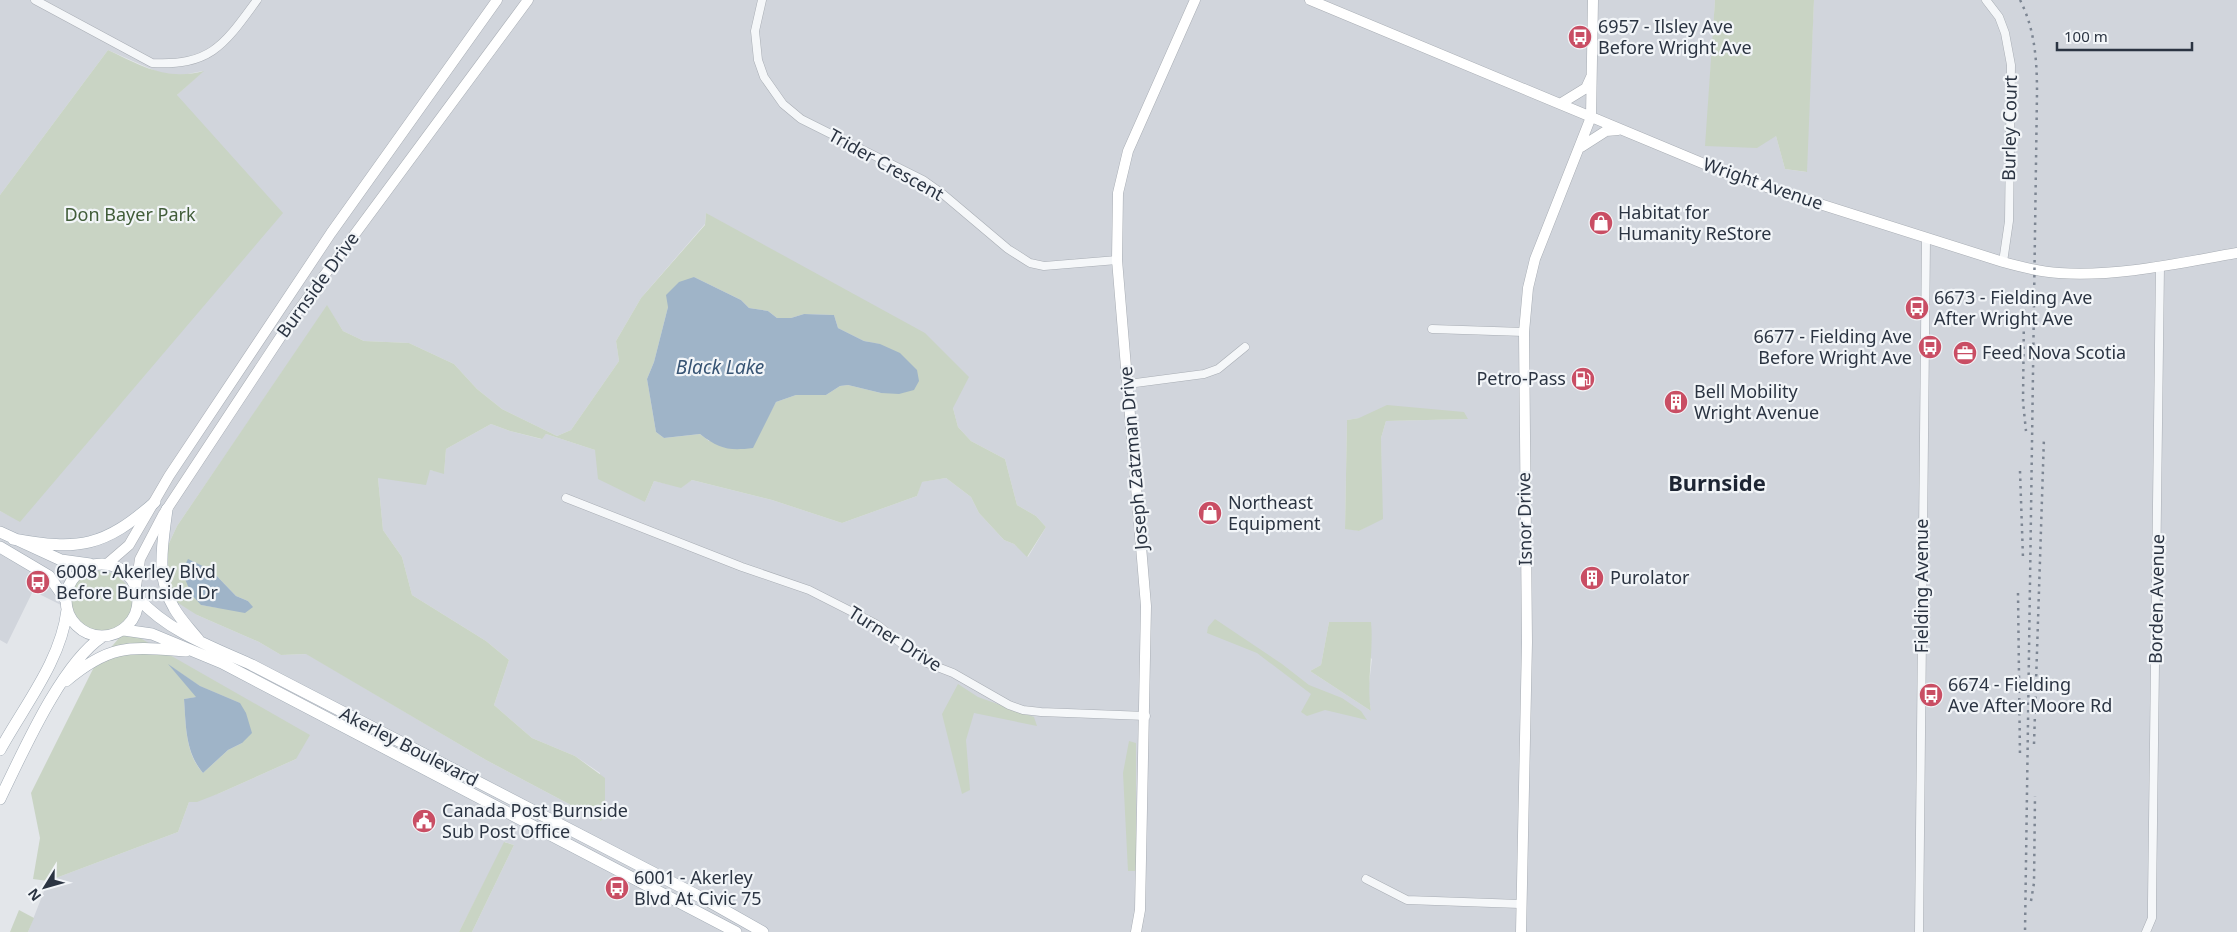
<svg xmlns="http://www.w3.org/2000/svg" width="2237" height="932" font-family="'Noto Sans',sans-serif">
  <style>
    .built { fill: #d1d5dc; fill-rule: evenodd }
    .green { fill: #c9d4c4; fill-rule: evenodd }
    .water { fill: #9fb4c8 }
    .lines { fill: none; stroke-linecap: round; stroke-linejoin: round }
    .street-casing { stroke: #a8adb4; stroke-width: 9 }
    .secondary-casing { stroke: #a8adb4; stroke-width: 11 }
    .primary-casing { stroke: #a2abb5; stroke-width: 12 }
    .street { stroke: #f5f7f9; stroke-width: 8 }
    .secondary { stroke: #fff; stroke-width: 10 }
    .primary { stroke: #fff; stroke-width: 11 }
    .rail { stroke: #7d8693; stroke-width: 2.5; stroke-dasharray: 2.5 5; stroke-linecap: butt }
    .labels { text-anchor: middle; stroke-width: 4.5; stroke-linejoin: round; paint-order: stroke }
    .poi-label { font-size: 18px; fill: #2b3442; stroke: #f2f5f8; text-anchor: start }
    .street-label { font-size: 18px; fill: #2b3442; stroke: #f2f5f8 }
    .park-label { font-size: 18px; fill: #415d39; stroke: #f2f5f8 }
    .water-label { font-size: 19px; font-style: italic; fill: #375474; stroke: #f2f5f8 }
    .district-label { font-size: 22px; font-weight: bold; fill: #1d2533; stroke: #f2f5f8 }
  </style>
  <rect width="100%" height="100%" fill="#e3e6ea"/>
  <!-- built -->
  <path class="built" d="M 0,0 L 1715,0 L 1706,146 L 1776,136 L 1785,169 L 1806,172 L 1814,0 L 2237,0 L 2237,932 L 472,932 L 514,845 L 505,842 L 459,932 L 28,932 L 48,881 L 178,832 L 189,802 L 220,793 L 296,759 L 126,631 L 87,618 L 33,591 L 7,644 L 0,640 L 0,511 L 20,521 L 177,95 L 203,71 L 182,75 L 160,73 L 108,50 L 0,195 ZM 706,213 L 953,408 L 958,427 L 971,441 L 1005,459 L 1017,505 L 1036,516 L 1046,527 L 1028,557 L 1014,544 L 1004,540 L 979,513 L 971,497 L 946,478 L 921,482 L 917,496 L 842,523 L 772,500 L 692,480 L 681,487 L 654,481 L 645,502 L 595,450 L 546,434 L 541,439 L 510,431 L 491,424 L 446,449 L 444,473 L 430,470 L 378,478 L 383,530 L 402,557 L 412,595 L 486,641 L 509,660 L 494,705 L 532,738 L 575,756 L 600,773 L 601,821 L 486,760 L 307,654 L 281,655 L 259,642 L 197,615 L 158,567 L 177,526 L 327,306 L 343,331 L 364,341 L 409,343 L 454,364 L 477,389 L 502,409 L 557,436 L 571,430 L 619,361 L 616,341 L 641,298 L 705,224 ZM 1359,418 L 1467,419 L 1386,421 L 1381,438 L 1382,518 L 1359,531 L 1345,528 L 1347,420 ZM 1329,622 L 1372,659 L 1368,692 L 1371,711 L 1310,671 L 1321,665 Z"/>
  <!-- green -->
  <path class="green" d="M 1715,0 L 1814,0 L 1807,172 L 1785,169 L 1776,136 L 1757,148 L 1705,146 Z
    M 108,50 C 141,66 167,81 204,71 L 177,95 L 283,213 L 20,522 L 0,511 L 0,195 Z
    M 706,213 L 925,333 L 969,377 L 953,408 L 958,427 L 971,441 L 1005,459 L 1017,505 L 1036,516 L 1046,527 L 1027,557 L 1014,544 L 1004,540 L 979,513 L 971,497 L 946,478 L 922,482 L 917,496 L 842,523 L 772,500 L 692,480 L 681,488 L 654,481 L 645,502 L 598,479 L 595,450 L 546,434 L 542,439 L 510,431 L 491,424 L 446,449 L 444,474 L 430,470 L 426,485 L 378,478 L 383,530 L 402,557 L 412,595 L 486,641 L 509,660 L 494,705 L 532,738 L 575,756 L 605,778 L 605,809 L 601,821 L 486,760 L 306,654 L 281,655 L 259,642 L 197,615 L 164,594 L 158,567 L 177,526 L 327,305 L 343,331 L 364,341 L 409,343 L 454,364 L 477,389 L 502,409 L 557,436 L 571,430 L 619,361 L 616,341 L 641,298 L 705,225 ZM 694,277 L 741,300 L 749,308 L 768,311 L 777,318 L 791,318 L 804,314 L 834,315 L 838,328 L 864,341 L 880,344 L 881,393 L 848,385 L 840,386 L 826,395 L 796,395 L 776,402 L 760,431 L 709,441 L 700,434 L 664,438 L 656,432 L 647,379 L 654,362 L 668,307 ZM 211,570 L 236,596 L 248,601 L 252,607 L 219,608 L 201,605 Z
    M 1387,405 L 1464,412 L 1468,419 L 1386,421 L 1381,438 L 1383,519 L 1359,531 L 1345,529 L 1347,420 L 1359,418 Z
    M68 603a32 32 0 1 1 64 0a32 32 0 1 1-64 0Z
    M 1215,619 L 1282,664 L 1309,685 L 1342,698 L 1361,711 L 1367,720 L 1325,710 L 1307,716 L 1301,712 L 1311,694 L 1257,653 L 1207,633 L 1208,627 Z
    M 1329,622 L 1371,622 C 1374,652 1366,682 1371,711 L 1310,671 L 1321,665 Z
    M 126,630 L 310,735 L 296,759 L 220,793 L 197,802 L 189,802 L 178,832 L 48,881 L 33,879 L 40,838 L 31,793 L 94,667 ZM 170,666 L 200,686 L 240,703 L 242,743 L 228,750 L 203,773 C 185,753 186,725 184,699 L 197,697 Z
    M 958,684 L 978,697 L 1034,717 L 1037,726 L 974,713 L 966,740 L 970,790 L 962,794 L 942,714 Z
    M 1129,741 L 1136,743 L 1136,871 L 1128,871 L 1123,773 Z
    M 504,842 L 514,845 L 472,932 L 459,932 Z
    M 19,910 L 34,918 L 28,932 L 10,932 Z"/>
  <!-- water -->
  <path class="water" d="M 694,277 L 741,300 L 749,308 L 768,311 L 777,318 L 791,318 L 804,314 L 834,315 L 838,328 L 864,341 L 880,344 L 900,353 L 917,370 L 919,381 L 914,390 L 899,394 L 881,393 L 848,385 L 840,386 L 826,395 L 796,395 L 776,402 L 753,448 C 729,451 719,449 700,434 L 664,438 L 656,432 L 647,379 L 654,362 L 668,307 L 666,295 L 679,282 Z
    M 188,559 L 211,570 L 236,596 L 248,601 L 253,607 L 245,613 L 201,605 L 191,594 L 182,571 Z
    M 168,664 L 200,686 L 240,703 L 246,713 L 252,733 L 242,743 L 228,750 L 203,773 C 185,752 186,725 184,699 L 196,697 Z"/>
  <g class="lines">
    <!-- street casing -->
    <g class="street-casing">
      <path id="street" d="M 35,0 L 152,63 C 211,66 224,45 257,0
        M 762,0 L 755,31 L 758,60 L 764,77 L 783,104 L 801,119 L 923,180 L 944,195 L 1008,249 L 1030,263 L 1044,266 L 1117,260
        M 1986,0 L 1999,17 L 2005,33 L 2011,65 L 2009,221 L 2003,262
        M 1432,329 L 1524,332
        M 1128,384 L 1204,374 L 1218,369 L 1245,347
        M 566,498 L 742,567 L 809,590 L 876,624 L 927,663 L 953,673 L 1009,705 L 1023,710 L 1041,712 L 1146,716
        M 1366,879 L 1407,900 L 1520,904
        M 1919,932 L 1926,239
        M 2146,932 L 2152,918 L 2152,902 L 2160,266"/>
    </g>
    <!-- secondary casing -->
    <g class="secondary-casing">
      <path id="secondary" d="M 1310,0 L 1738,178 L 2003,262 C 2021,267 2040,272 2059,273 C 2118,277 2179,263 2237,253
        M 1560,104 L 1586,88 L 1591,77
        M 1581,147 L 1606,131 L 1618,130
        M 107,564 L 129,545 L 169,476 L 331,233 L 497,0
        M 136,586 L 140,559 L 163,515 L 295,315 L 528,0
        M 1136,932 L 1140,910 L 1146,606 L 1117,260 L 1118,193 L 1128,151 L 1195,0
        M 1521,932 L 1527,642 L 1524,332 L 1528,288 L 1535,259 L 1591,117 L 1593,0"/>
    </g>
    <!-- primary casing -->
    <g class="primary-casing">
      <path id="primary" d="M 167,509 C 163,543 155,577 174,608 C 180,619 190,629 198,639
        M 0,532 L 61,560 L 90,564
        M 13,539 C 79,551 104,547 155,502
        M 0,547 L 49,576 L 65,599
        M66 600a36 36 0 1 1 72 0a36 36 0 1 1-72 0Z
        M 139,599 C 169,632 212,647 252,665 L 710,902 L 763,932
        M 124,630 L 152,634 L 222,663 L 736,932
        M 66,681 C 111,643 130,647 186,651
        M 0,750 C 24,706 61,661 67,610
        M 0,799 C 22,754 61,664 102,637"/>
    </g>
    <!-- street -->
    <use href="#street" class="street"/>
    <!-- secondary -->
    <use href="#secondary" class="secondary"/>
    <!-- primary -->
    <use href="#primary" class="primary"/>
    <!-- rail -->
    <path class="rail" d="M 2020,0 C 2035,29 2037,61 2037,93 L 2025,932
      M 2024,309 L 2023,402 L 2026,431
      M 2020,471 L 2023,558
      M 2018,593 L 2020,757
      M 2034,744 L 2044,437
      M 2031,901 L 2034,883 L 2035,796"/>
  </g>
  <!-- icons -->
  <defs>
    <g id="bus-disc" transform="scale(1.25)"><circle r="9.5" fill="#c94e64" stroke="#f2f5f8"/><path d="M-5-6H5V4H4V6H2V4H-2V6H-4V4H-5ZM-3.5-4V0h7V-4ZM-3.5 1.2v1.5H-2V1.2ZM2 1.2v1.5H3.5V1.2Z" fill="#fff"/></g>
    <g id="shop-disc" transform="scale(1.25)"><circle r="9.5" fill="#c94e64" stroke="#f2f5f8"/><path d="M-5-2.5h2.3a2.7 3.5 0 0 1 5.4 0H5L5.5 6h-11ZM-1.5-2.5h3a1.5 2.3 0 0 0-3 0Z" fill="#fff"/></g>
    <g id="office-disc" transform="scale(1.25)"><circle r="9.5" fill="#c94e64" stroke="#f2f5f8"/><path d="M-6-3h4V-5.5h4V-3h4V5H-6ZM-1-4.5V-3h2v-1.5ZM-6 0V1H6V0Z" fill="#fff"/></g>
    <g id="fuel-disc" transform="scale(1.25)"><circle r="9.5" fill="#c94e64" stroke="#f2f5f8"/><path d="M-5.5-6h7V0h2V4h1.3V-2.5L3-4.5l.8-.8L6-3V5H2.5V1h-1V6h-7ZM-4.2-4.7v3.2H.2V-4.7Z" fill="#fff"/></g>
    <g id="building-disc" transform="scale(1.25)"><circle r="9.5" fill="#c94e64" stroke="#f2f5f8"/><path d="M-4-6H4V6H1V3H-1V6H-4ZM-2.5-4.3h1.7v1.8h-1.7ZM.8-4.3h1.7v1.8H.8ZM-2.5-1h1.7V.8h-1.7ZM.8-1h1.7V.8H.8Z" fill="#fff"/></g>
    <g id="civic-disc" transform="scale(1.25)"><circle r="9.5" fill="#c94e64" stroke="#f2f5f8"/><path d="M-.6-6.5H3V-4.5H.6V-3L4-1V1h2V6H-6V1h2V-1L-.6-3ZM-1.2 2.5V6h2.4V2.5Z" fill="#fff"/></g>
  </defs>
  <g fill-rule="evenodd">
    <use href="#bus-disc" x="1580" y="37"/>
    <use href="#shop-disc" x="1601" y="223"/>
    <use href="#bus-disc" x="1917" y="308"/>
    <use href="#bus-disc" x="1930" y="347"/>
    <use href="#office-disc" x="1965" y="353"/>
    <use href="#fuel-disc" x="1583" y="379"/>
    <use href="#building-disc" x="1676" y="402"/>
    <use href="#shop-disc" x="1210" y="513"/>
    <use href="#building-disc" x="1592" y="578"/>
    <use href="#bus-disc" x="38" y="582"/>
    <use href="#bus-disc" x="1931" y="695"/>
    <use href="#civic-disc" x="424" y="821"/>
    <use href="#bus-disc" x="617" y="888"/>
  </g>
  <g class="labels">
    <!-- poi labels -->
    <g class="poi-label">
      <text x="1598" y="33">6957 - Ilsley Ave<tspan x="1598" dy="21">Before Wright Ave</tspan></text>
      <text x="1618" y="219">Habitat for<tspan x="1618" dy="21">Humanity ReStore</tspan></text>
      <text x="1934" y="304">6673 - Fielding Ave<tspan x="1934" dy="21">After Wright Ave</tspan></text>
      <text x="1912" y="343" text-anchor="end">6677 - Fielding Ave<tspan x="1912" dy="21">Before Wright Ave</tspan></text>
      <text x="1982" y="359">Feed Nova Scotia</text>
      <text x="1566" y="385" text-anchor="end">Petro-Pass</text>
      <text x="1694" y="398">Bell Mobility<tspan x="1694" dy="21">Wright Avenue</tspan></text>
      <text x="1228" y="509">Northeast<tspan x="1228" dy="21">Equipment</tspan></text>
      <text x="56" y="578">6008 - Akerley Blvd<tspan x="56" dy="21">Before Burnside Dr</tspan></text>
      <text x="1610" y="584">Purolator</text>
      <text x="1948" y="691">6674 - Fielding<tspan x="1948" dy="21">Ave After Moore Rd</tspan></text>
      <text x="442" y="817">Canada Post Burnside<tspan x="442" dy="21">Sub Post Office</tspan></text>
      <text x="634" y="884">6001 - Akerley<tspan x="634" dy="21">Blvd At Civic 75</tspan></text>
    </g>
    <!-- street labels -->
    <g class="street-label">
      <text transform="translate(2010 128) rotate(-89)" y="6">Burley Court</text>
      <text transform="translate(886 165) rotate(29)" y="6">Trider Crescent</text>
      <text transform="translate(1763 184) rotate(19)" y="6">Wright Avenue</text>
      <text transform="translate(318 285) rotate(-54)" y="6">Burnside Drive</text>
      <text transform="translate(1134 458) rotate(-95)" y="6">Joseph Zatzman Drive</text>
      <text transform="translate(1525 519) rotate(-91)" y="6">Isnor Drive</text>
      <text transform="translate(1922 586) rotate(-90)" y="6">Fielding Avenue</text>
      <text transform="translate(2157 599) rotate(-89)" y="6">Borden Avenue</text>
      <text transform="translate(895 639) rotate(32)" y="6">Turner Drive</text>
      <text transform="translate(409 747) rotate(27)" y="6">Akerley Boulevard</text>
    </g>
    <!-- park labels -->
    <g class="park-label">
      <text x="130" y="221">Don Bayer Park</text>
    </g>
    <!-- water labels -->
    <g class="water-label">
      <text x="720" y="374">Black Lake</text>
    </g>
    <!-- district labels -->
    <g class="district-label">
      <text x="1717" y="491">Burnside</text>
    </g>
  </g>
  <!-- north arrow -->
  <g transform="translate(45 887) rotate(233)" stroke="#f2f5f8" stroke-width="4" paint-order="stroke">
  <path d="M0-4L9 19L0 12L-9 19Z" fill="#2b3442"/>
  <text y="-8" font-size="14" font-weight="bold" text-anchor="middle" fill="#2b3442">N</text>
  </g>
  <!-- scale -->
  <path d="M2057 42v8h135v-8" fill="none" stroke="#2b3442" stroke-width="2.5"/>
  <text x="2064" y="42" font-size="15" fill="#2b3442" stroke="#f2f5f8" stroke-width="4" paint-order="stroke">100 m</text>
</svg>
